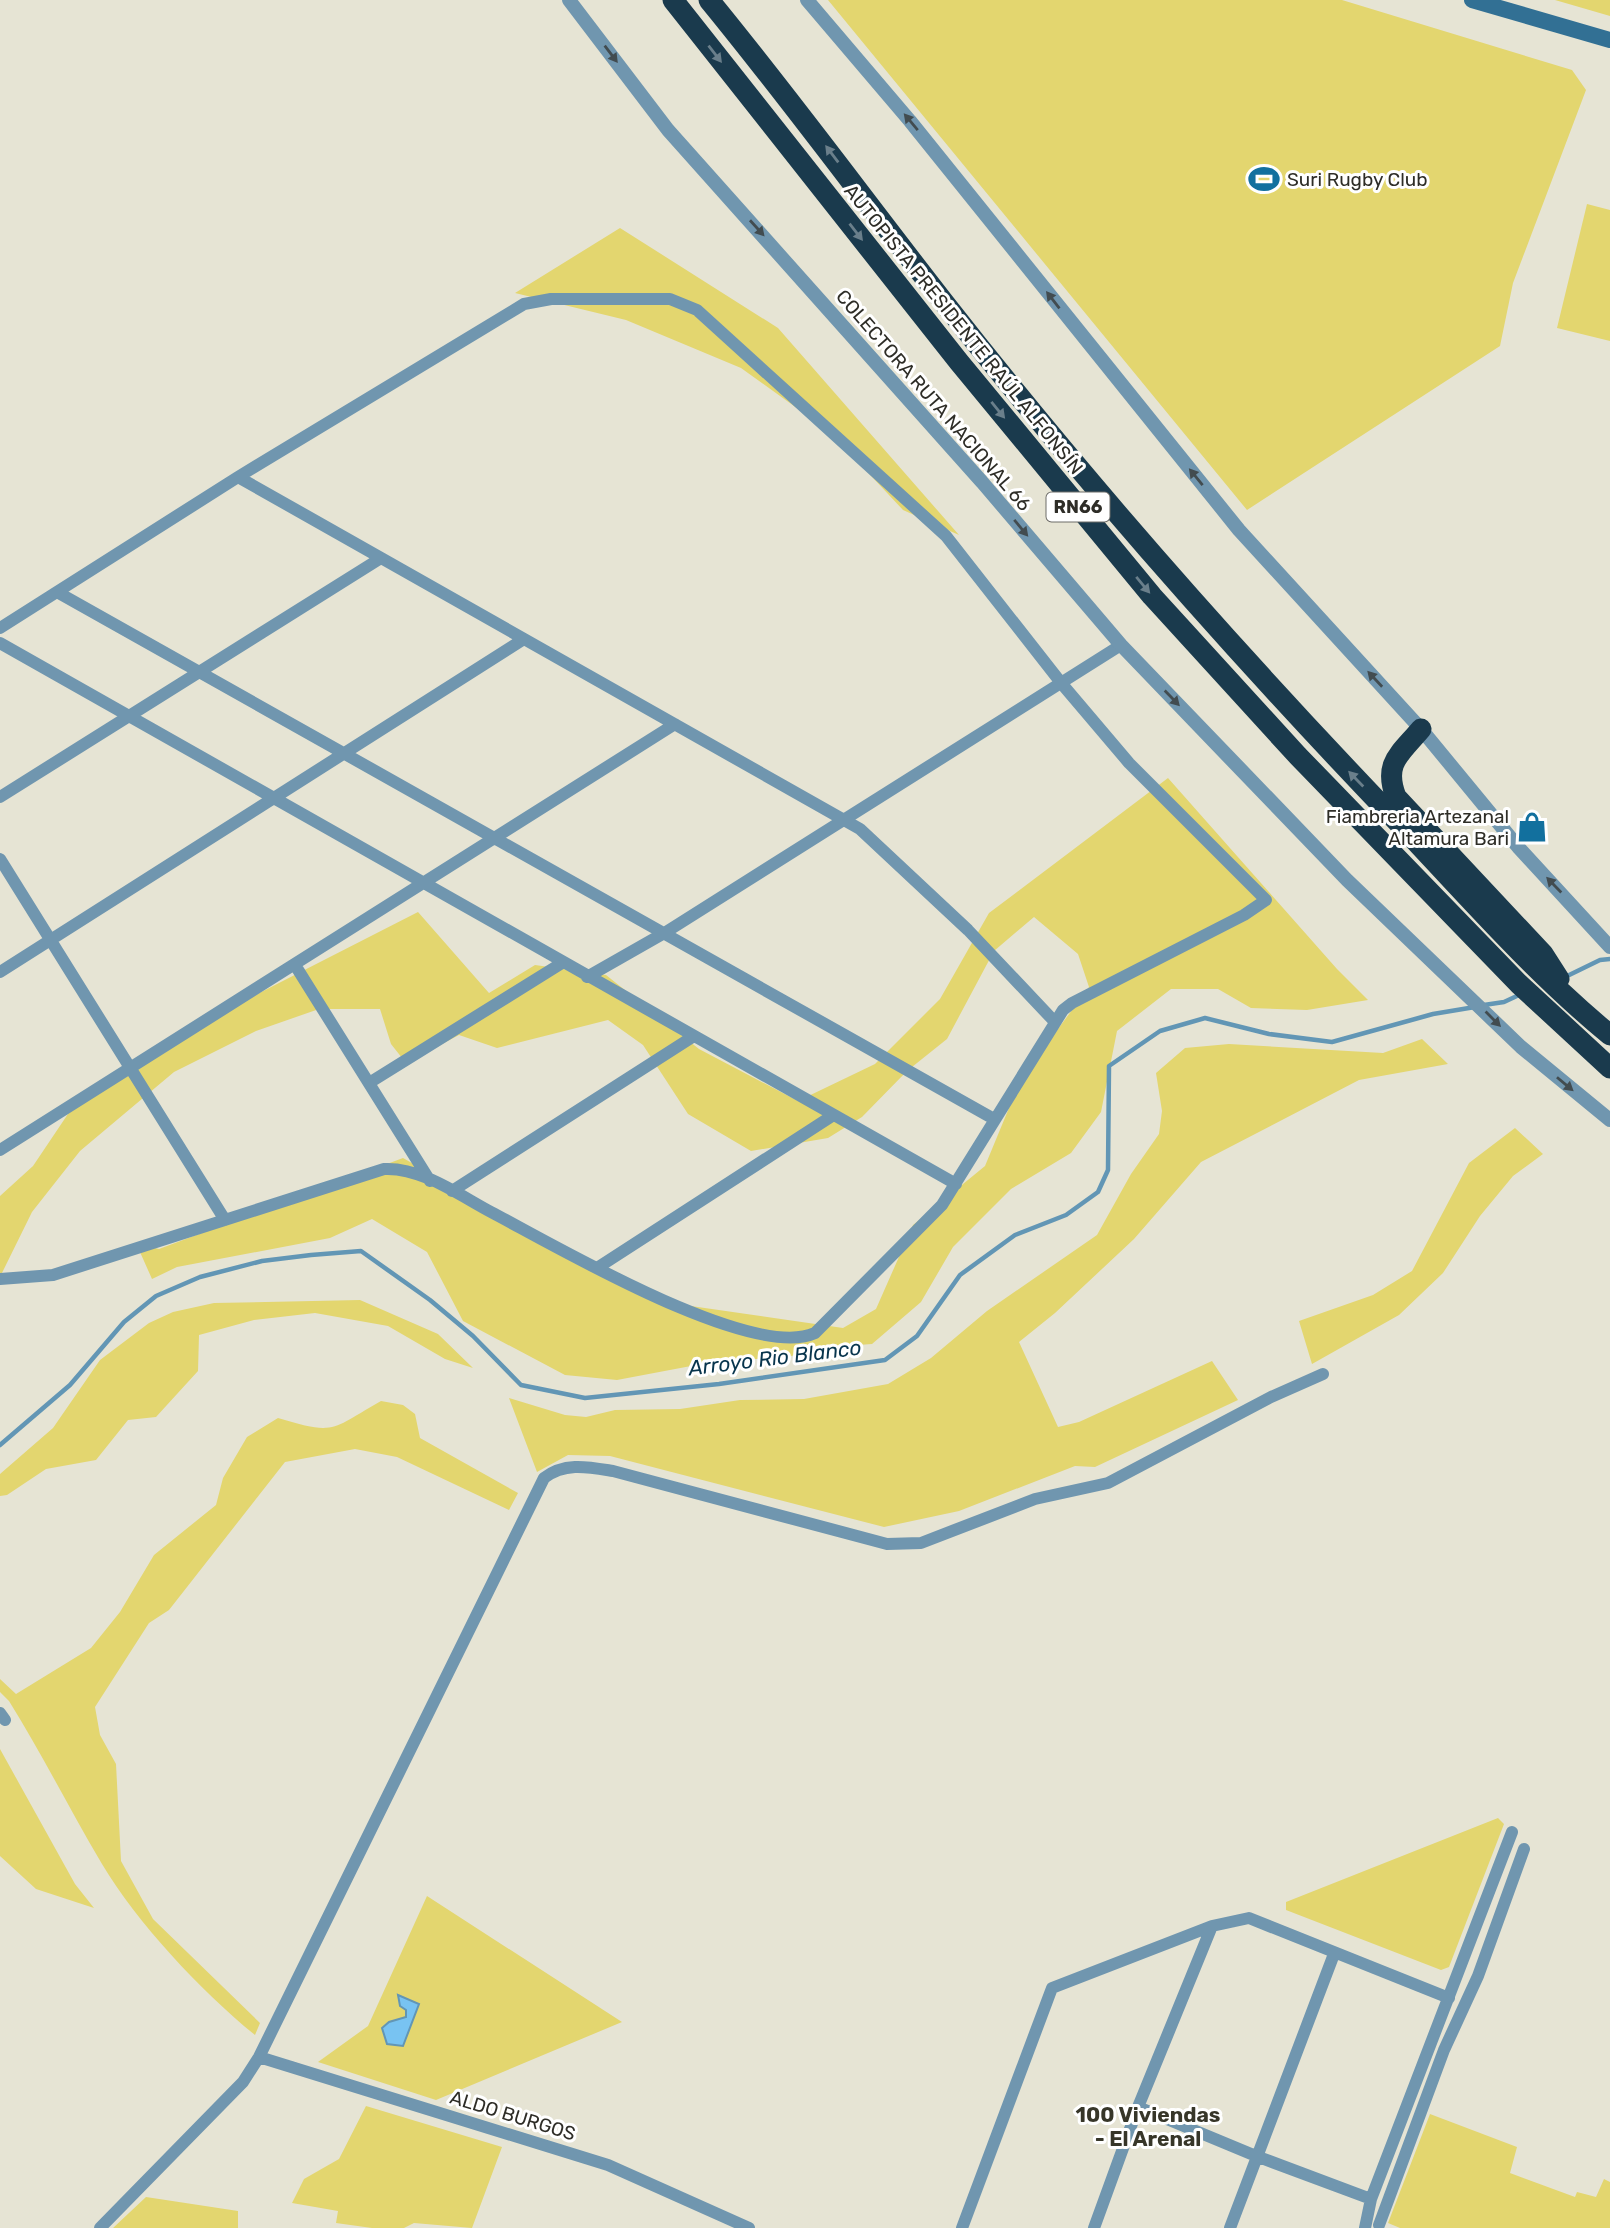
<svg xmlns="http://www.w3.org/2000/svg" width="1610" height="2228" font-family="Rubik,sans-serif">
  <style>
    .green { fill: #e3d66f }
    .water { fill: #78c3f2; stroke: #6296b5; stroke-width: 2 }
    .lines { fill: none; stroke-linecap: round; stroke-linejoin: round }
    .stream { stroke: #6296b5; stroke-width: 4.5 }
    .minor { stroke: #7096af; stroke-width: 12 }
    .tertiary { stroke: #7096af; stroke-width: 14 }
    .secondary { stroke: #327094; stroke-width: 16 }
    .motorway { stroke: #1a3a4d; stroke-width: 21 }
    .oneway { fill: #424c50 }
    .oneway2 { fill: #6a7f8b }
    .labels { text-anchor: middle; stroke-width: 6; stroke-linejoin: round; paint-order: stroke }
    .shield { fill: #fff; stroke: #6d6c68; stroke-width: 2 }
    .shield-label { font-size: 18px; font-weight: bold; fill: #2e2d27 }
    .poi-label { font-size: 19px; fill: #2e2d27; stroke: #fff; text-anchor: start }
    .street-label { font-size: 19px; fill: #2e2d27; stroke: #fff }
    .water-label { font-size: 21px; font-style: italic; fill: #08354d; stroke: #fff }
    .neighbourhood-label { font-size: 21px; font-weight: bold; fill: #373629; stroke: #fff }
  </style>
  <rect width="100%" height="100%" fill="#e6e4d4"/>
  <!-- green -->
  <path class="green" d="M 828,0 L 1342,0 L 1572,70 L 1586,90 L 1513,283 L 1500,346 L 1247,510 Z
    M 1555,0 L 1610,0 L 1610,16 Z
    M 1587,204 L 1610,210 L 1610,341 L 1557,328 Z
    M 620,228 L 778,328 L 959,535 L 903,510 L 830,432 L 741,368 L 626,320 L 515,293 Z
    M 1168,778 L 1337,969 L 1368,1000 L 1307,1010 L 1251,1008 L 1218,989 L 1171,989 L 1117,1031 L 1101,1112 L 1071,1153 L 1011,1189 L 953,1247 L 921,1302 L 872,1344 L 830,1347 L 778,1359 L 728,1359 L 617,1380 L 565,1375 L 463,1321 L 427,1252 L 372,1219 L 330,1238 L 177,1267 L 152,1279 L 136,1243 L 159,1249 L 403,1158 L 656,1301 L 843,1328 L 876,1309 L 913,1225 L 985,1166 L 1021,1079 L 1089,987 L 1078,954 L 1034,917 L 994,951 L 947,1039 L 907,1071 L 862,1117 L 828,1138 L 751,1151 L 688,1114 L 643,1045 L 608,1020 L 497,1048 L 459,1035 L 406,1063 L 391,1044 L 380,1009 L 319,1009 L 256,1031 L 174,1072 L 80,1151 L 32,1212 L 0,1277 L 0,1196 L 33,1166 L 74,1105 L 193,1027 L 418,912 L 489,993 L 535,965 L 606,975 L 699,1049 L 798,1101 L 875,1064 L 940,999 L 989,913 Z
    M 1422,1039 L 1448,1064 L 1359,1080 L 1201,1162 L 1134,1239 L 1055,1313 L 1019,1342 L 1058,1427 L 1079,1422 L 1212,1361 L 1238,1400 L 1095,1467 L 1075,1466 L 959,1511 L 884,1527 L 610,1456 L 568,1455 L 537,1472 L 509,1398 L 565,1415 L 586,1417 L 615,1410 L 680,1409 L 740,1400 L 804,1399 L 888,1384 L 931,1358 L 987,1311 L 1097,1235 L 1131,1174 L 1159,1134 L 1162,1111 L 1156,1073 L 1185,1048 L 1229,1044 L 1383,1053 Z
    M 1515,1128 L 1543,1154 L 1513,1176 L 1480,1216 L 1443,1273 L 1399,1315 L 1312,1364 L 1299,1321 L 1373,1295 L 1412,1271 L 1469,1163 Z
    M 360,1300 L 438,1334 L 473,1368 L 445,1359 L 388,1326 L 315,1313 L 254,1320 L 199,1335 L 198,1371 L 156,1417 L 128,1420 L 96,1460 L 46,1469 L 7,1495 L 0,1496 L 0,1474 L 53,1428 L 100,1360 L 149,1323 L 173,1312 L 214,1303 Z
    M 381,1401 L 403,1405 L 415,1414 L 420,1438 L 518,1493 L 509,1510 L 397,1457 L 355,1449 L 285,1462 L 169,1610 L 149,1623 L 95,1707 L 100,1735 L 116,1764 L 121,1861 L 153,1919 L 260,2023 L 255,2035 C 202,1992 137,1923 102,1864 C 70,1810 42,1754 9,1701 L 0,1692 L 0,1679 L 16,1694 L 91,1648 L 120,1612 L 154,1555 L 216,1505 L 223,1478 L 247,1437 L 278,1418 C 337,1436 331,1429 381,1401 Z
    M 0,1749 L 75,1884 L 94,1908 L 36,1889 L 0,1856 Z
    M 1498,1818 L 1504,1824 L 1449,1967 L 1441,1970 L 1286,1910 L 1286,1902 Z
    M 427,1896 L 622,2022 L 436,2100 L 318,2062 L 368,2026 Z
    M 366,2106 L 502,2147 L 472,2228 L 414,2223 L 404,2228 L 372,2228 L 336,2223 L 338,2211 L 292,2203 L 304,2179 L 339,2159 Z
    M 1430,2114 L 1517,2147 L 1510,2173 L 1575,2197 L 1577,2192 L 1596,2197 L 1604,2179 L 1610,2182 L 1610,2228 L 1400,2228 L 1388,2223 Z
    M 146,2197 L 238,2211 L 238,2228 L 113,2228 Z"/>
  <!-- water -->
  <path class="water" d="M 398,1995 L 419,2004 L 403,2046 L 387,2044 L 382,2028 L 389,2022 L 406,2017 L 406,2010 L 400,2006 Z"/>
  <g class="lines">
    <!-- stream -->
    <path class="stream" d="M 1563,978 L 1600,960 L 1610,959
      M 1484,1005 L 1504,1002 L 1519,995
      M 0,1445 L 70,1385 L 124,1322 L 156,1296 L 200,1277 L 262,1261 L 311,1255 L 361,1251 L 430,1300 L 473,1336 L 521,1385 L 585,1398 L 719,1384 L 885,1360 L 917,1336 L 960,1275 L 1015,1235 L 1066,1215 L 1098,1192 L 1108,1170 L 1109,1066 L 1160,1031 L 1205,1018 L 1269,1034 L 1332,1042 L 1433,1014 L 1475,1007"/>
    <!-- minor -->
    <path class="minor" d="M 238,477 L 860,829 L 968,930 L 1054,1021
      M 57,592 L 994,1119
      M 0,628 L 238,477 L 524,304 L 551,299 L 670,299 L 697,310 L 946,536 L 1062,684 L 1129,763 L 1266,900 L 1244,915 L 1072,1003 L 1063,1010 L 942,1205 L 815,1333 C 752,1362 554,1245 491,1212 C 459,1195 421,1167 384,1169 L 53,1275 L 0,1279
      M 0,643 L 956,1184
      M 0,797 L 381,558
      M 0,859 L 225,1220
      M 295,965 L 430,1181
      M 0,972 L 524,639
      M 587,977 L 666,932 L 1121,645
      M 369,1083 L 562,963
      M 0,1150 L 675,724
      M 452,1191 L 694,1036
      M 597,1268 L 832,1116
      M 0,1713 L 5,1720
      M 259,2057 L 608,2165 L 749,2228
      M 1138,2107 L 1256,2156 L 1371,2199
      M 1379,2225 L 1444,2050 L 1478,1976 L 1524,1849
      M 100,2228 L 243,2082 L 259,2057 L 544,1478 C 565,1462 588,1467 613,1471 L 887,1544 L 921,1543 L 1035,1499 L 1108,1483 L 1271,1397 L 1323,1374
      M 962,2228 L 1052,1988 L 1212,1926 L 1249,1918 L 1449,1998
      M 1094,2228 L 1138,2107 L 1212,1926
      M 1230,2228 L 1334,1954
      M 1365,2228 L 1371,2199 L 1512,1832"/>
    <!-- tertiary -->
    <path class="tertiary" d="M 569,0 L 668,130 L 982,482 L 1121,645 L 1347,880 L 1521,1047 L 1610,1120
      M 807,0 L 910,121 L 1239,530 L 1421,729 L 1519,848 L 1610,947"/>
    <!-- secondary -->
    <path class="secondary" d="M 1472,0 L 1610,40"/>
    <!-- motorway -->
    <path class="motorway" d="M 673,0 L 959,362 L 1152,596 L 1298,756 L 1519,984 L 1610,1068
      M 709,0 C 791,100 867,204 946,305 C 1084,481 1237,654 1391,815 C 1462,890 1530,969 1610,1035
      M 1421,729 C 1400,754 1383,763 1396,797 L 1543,954 L 1559,979"/>
  </g>
  <!-- one-way arrows -->
  <defs><path id="oneway-solid" d="M-6-.8H1V-3.2L6.5 0L1 3.2V.8H-6Z" transform="scale(1.75)"/></defs>
  <g class="oneway">
    <use href="#oneway-solid" transform="translate(611 54) rotate(53)"/>
    <use href="#oneway-solid" transform="translate(911 122) rotate(-130)"/>
    <use href="#oneway-solid" transform="translate(757 228) rotate(48)"/>
    <use href="#oneway-solid" transform="translate(1053 300) rotate(-128)"/>
    <use href="#oneway-solid" transform="translate(1196 477) rotate(-129)"/>
    <use href="#oneway-solid" transform="translate(1021 528) rotate(50)"/>
    <use href="#oneway-solid" transform="translate(1375 679) rotate(-133)"/>
    <use href="#oneway-solid" transform="translate(1172 698) rotate(46)"/>
    <use href="#oneway-solid" transform="translate(1554 885) rotate(-134)"/>
    <use href="#oneway-solid" transform="translate(1493 1019) rotate(45)"/>
    <use href="#oneway-solid" transform="translate(1565 1084) rotate(40)"/>
  </g>
  <g class="oneway2">
    <use href="#oneway-solid" transform="translate(715 54) rotate(52)"/>
    <use href="#oneway-solid" transform="translate(832 154) rotate(-127)"/>
    <use href="#oneway-solid" transform="translate(856 232) rotate(52)"/>
    <use href="#oneway-solid" transform="translate(998 410) rotate(51)"/>
    <use href="#oneway-solid" transform="translate(1143 585) rotate(50)"/>
    <use href="#oneway-solid" transform="translate(1356 779) rotate(-134)"/>
  </g>
  <!-- icons -->
  <defs>
    <g id="stadium-bare" transform="scale(2.415)"><path d="M0-5a6.5 5 0 1 0 0 10a6.5 5 0 1 0 0-10ZM-3.5-1.8h7v3.6h-7Z" fill="#12709e" stroke="#fff" stroke-width="2.5" paint-order="stroke"/></g>
    <g id="shop-bare" transform="scale(2.415)"><path d="M-5-2.5h2.3a2.7 3.5 0 0 1 5.4 0H5L5.5 6h-11ZM-1.5-2.5h3a1.5 2.3 0 0 0-3 0Z" fill="#12709e" stroke="#fff" stroke-width="2.5" paint-order="stroke"/></g>
  </defs>
  <g fill-rule="evenodd">
    <use href="#stadium-bare" x="1264" y="179"/>
    <use href="#shop-bare" x="1532" y="827"/>
  </g>
  <g class="labels">
    <!-- shield labels -->
    <rect class="shield" x="1046.5" y="492.5" width="63" height="29" rx="5"/>
    <g class="shield-label">
      <text x="1078" y="513">RN66</text>
    </g>
    <!-- poi labels -->
    <g class="poi-label">
      <text x="1287" y="186">Suri Rugby Club</text>
      <text x="1509" y="823" text-anchor="end">Fiambreria Artezanal<tspan x="1509" dy="22">Altamura Bari</tspan></text>
    </g>
    <!-- street labels -->
    <g class="street-label">
      <text transform="translate(964 329) rotate(51)" y="7">AUTOPISTA PRESIDENTE RAÚL ALFONSÍN</text>
      <text transform="translate(934 400) rotate(49)" y="7">COLECTORA RUTA NACIONAL 66</text>
      <text transform="translate(513 2115) rotate(17)" y="7">ALDO BURGOS</text>
    </g>
    <!-- water labels -->
    <g class="water-label">
      <text transform="translate(775 1358) rotate(-7)" y="7">Arroyo Rio Blanco</text>
    </g>
    <!-- neighbourhood labels -->
    <g class="neighbourhood-label">
      <text x="1148" y="2122">100 Viviendas<tspan x="1148" dy="24">- El Arenal</tspan></text>
    </g>
  </g>
</svg>
